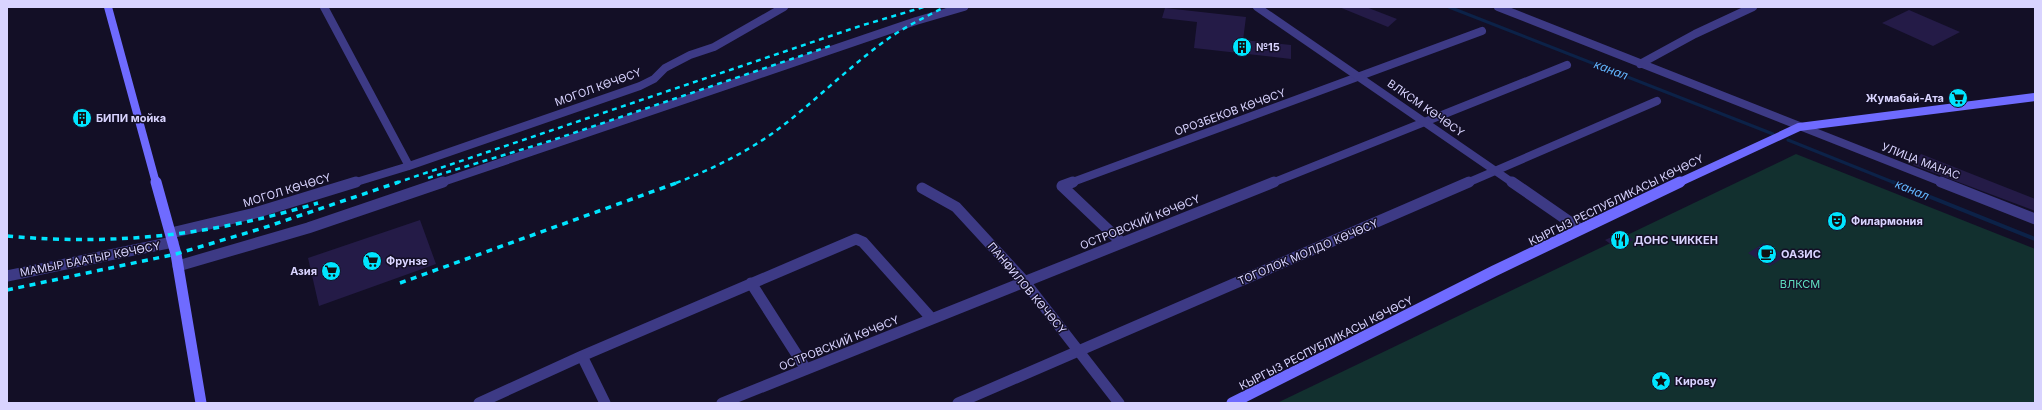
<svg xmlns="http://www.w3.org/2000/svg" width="2042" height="410" font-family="Inter,sans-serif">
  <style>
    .green { fill: #12302f }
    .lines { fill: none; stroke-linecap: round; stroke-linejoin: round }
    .stream-far1 { stroke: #0c2248; stroke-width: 3 }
    .stream { stroke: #0c2248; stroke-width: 4 }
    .building { fill: #241b47 }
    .minor-far1 { stroke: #3d3a85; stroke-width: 8 }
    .minor { stroke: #3d3a85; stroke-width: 11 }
    .tertiary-far1 { stroke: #3d3a85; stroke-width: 8 }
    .tertiary { stroke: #3d3a85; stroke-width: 11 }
    .secondary-far1 { stroke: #6f6bff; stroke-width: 8 }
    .secondary { stroke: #6f6bff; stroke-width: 11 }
    .rail-far1 { stroke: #00e5ff; stroke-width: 2.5; stroke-dasharray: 5 4.5; stroke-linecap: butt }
    .rail { stroke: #00e5ff; stroke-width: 3.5; stroke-dasharray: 6 5.5; stroke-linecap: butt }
    .labels { text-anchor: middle; stroke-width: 3; stroke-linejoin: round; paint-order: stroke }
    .poi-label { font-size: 11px; font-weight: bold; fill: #d9d4ff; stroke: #130f26; text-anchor: start }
    .street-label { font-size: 11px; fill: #d9d4ff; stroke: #130f26 }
    .park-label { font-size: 11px; fill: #5fe0c0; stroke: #130f26 }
    .water-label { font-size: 12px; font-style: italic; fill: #62b6ff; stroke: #130f26 }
  </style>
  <rect width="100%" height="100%" fill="#130f26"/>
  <!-- green -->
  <path class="green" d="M 1796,154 L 2035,249 L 2035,403 L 1277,403 Z"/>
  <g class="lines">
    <!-- stream-far1 -->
    <path class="stream-far1" d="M 1449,7 L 1773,134
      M 1788,140 L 1895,183"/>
    <!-- stream -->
    <path class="stream" d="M 1893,182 L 2035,239"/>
  </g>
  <!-- building -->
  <path class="building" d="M 1339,7 L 1366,7 L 1397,19 L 1388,27 Z
    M 1165,8 L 1246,17 L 1243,40 L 1291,45 L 1291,59 L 1194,48 L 1197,22 L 1162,18 Z
    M 1909,10 L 1960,32 L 1933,46 L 1882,23 Z
    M 85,111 L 88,123 L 78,126 L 75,114 Z
    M 1921,154 L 2035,199 L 2035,211 L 1913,165 Z
    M 420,220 L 436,264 L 319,306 L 308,258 Z
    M 1623,232 L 1634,240 L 1616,248 L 1605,240 Z
    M 1764,243 L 1786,256 L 1770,266 L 1748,253 Z"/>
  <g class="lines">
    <!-- minor-far1 -->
    <path class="minor-far1" d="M 324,7 L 409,166
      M 1498,7 L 1944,183
      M 1640,64 L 1695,34 L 1753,7
      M 353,183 L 409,166 L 640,86 L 654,79 L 665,68 L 690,55 L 714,47 L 784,7
      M 440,183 L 916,21 L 964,7
      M 1070,183 L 1482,31
      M 1272,183 L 1567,65
      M 1467,183 L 1657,101"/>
    <!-- minor -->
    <path class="minor" d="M 1073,182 L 1062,186 L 1121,242
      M 1941,182 L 2035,219
      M 922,188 L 956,207 L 1025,282 L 1119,403
      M 171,233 L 255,213 L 356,182
      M 178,266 L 308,228 L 443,182
      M 751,283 L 806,369
      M 582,356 L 605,403
      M 479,403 L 582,356 L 856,239 L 863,242 L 932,319
      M 722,403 L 1274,182
      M 958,403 L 1469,182"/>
    <!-- tertiary-far1 -->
    <path class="tertiary-far1" d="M 1257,7 L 1513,183"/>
    <!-- tertiary -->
    <path class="tertiary" d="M 1512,182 L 1580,229
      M 7,276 L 173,242"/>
    <!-- secondary-far1 -->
    <path class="secondary-far1" d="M 108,7 L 156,183
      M 1678,183 L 1799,127 L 2035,97"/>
    <!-- secondary -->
    <path class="secondary" d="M 156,182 L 176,254 L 201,403
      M 1232,403 L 1494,271 L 1680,182"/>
    <!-- rail-far1 -->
    <path class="rail-far1" d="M 428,178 L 550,141 L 830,46
      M 396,183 L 860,26 L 924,7
      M 676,183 C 710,170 743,154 773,133 C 814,103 850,65 892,36 C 909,25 927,16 945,7"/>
    <!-- rail -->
    <path class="rail" d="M 7,236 C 118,246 212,235 318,203
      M 400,283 L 679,182
      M 7,290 L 176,254 L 263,228 L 399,182"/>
  </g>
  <!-- icons -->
  <defs>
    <g id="building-disc" transform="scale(1)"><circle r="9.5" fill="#00e5ff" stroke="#130f26"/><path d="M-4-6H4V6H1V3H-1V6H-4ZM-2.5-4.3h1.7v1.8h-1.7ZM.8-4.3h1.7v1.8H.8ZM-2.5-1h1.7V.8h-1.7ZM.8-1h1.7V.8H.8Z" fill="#111"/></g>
    <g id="supermarket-disc" transform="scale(1)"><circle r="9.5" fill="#00e5ff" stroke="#130f26"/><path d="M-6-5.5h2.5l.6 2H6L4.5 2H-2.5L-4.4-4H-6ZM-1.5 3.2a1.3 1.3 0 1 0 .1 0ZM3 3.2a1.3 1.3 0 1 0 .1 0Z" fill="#111"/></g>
    <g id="theatre-disc" transform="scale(1)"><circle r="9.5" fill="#00e5ff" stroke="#130f26"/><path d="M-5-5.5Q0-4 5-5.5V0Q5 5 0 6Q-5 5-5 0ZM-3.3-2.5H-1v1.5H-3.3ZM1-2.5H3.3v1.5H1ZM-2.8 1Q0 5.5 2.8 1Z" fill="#111"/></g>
    <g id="restaurant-disc" transform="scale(1)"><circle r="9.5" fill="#00e5ff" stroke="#130f26"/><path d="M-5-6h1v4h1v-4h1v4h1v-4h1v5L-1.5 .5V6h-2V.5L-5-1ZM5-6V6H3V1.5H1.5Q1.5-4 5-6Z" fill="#111"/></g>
    <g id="cafe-disc" transform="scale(1)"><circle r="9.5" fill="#00e5ff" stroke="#130f26"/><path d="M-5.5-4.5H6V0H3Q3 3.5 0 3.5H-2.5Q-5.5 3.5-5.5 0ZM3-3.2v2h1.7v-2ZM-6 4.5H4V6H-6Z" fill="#111"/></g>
    <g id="sight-disc" transform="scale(1)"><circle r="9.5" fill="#00e5ff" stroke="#130f26"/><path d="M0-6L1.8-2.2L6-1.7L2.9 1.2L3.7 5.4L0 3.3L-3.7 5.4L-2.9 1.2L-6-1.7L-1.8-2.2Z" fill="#111"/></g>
  </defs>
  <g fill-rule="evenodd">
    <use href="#building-disc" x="1242" y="47"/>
    <use href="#supermarket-disc" x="1958" y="98"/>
    <use href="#building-disc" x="82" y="118"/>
    <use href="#theatre-disc" x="1837" y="221"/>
    <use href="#restaurant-disc" x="1620" y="240"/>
    <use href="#cafe-disc" x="1767" y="254"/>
    <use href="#supermarket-disc" x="372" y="261"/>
    <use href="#supermarket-disc" x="331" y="271"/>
    <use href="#sight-disc" x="1661" y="381"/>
  </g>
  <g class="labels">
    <!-- poi labels -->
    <g class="poi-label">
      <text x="1256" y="51">№15</text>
      <text x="1944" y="102" text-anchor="end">Жумабай-Ата</text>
      <text x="96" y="122">БИПИ мойка</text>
      <text x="1851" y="225">Филармония</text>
      <text x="1634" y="244">ДОНС ЧИККЕН</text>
      <text x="1781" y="258">ОАЗИС</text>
      <text x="386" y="265">Фрунзе</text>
      <text x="317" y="275" text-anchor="end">Азия</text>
      <text x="1675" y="385">Кирову</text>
    </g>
    <!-- street labels -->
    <g class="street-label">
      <text transform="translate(598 87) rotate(-20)" y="4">МОГОЛ КӨЧӨСҮ</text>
      <text transform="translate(1426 108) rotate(35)" y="4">ВЛКСМ КӨЧӨСҮ</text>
      <text transform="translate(1230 112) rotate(-20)" y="4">ОРОЗБЕКОВ КӨЧӨСҮ</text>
      <text transform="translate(1921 161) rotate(21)" y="4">УЛИЦА МАНАС</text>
      <text transform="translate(287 190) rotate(-17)" y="4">МОГОЛ КӨЧӨСҮ</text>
      <text transform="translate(1616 200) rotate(-26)" y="4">КЫРГЫЗ РЕСПУБЛИКАСЫ КӨЧӨСҮ</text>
      <text transform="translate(1140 222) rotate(-22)" y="4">ОСТРОВСКИЙ КӨЧӨСҮ</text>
      <text transform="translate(1308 252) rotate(-23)" y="4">ТОГОЛОК МОЛДО КӨЧӨСҮ</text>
      <text transform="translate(90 259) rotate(-11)" y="4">МАМЫР БААТЫР КӨЧӨСҮ</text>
      <text transform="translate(1027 288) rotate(50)" y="4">ПАНФИЛОВ КӨЧӨСҮ</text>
      <text transform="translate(839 343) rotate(-22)" y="4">ОСТРОВСКИЙ КӨЧӨСҮ</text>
      <text transform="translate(1326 343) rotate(-27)" y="4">КЫРГЫЗ РЕСПУБЛИКАСЫ КӨЧӨСҮ</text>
    </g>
    <!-- park labels -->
    <g class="park-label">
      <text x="1800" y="288">ВЛКСМ</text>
    </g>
    <!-- water labels -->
    <g class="water-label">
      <text transform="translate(1611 70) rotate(21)" y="4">канал</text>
      <text transform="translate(1912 190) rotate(22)" y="4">канал</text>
    </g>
  </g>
  <!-- border -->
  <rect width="2042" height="410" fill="none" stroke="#d9d4ff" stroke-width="16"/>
</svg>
